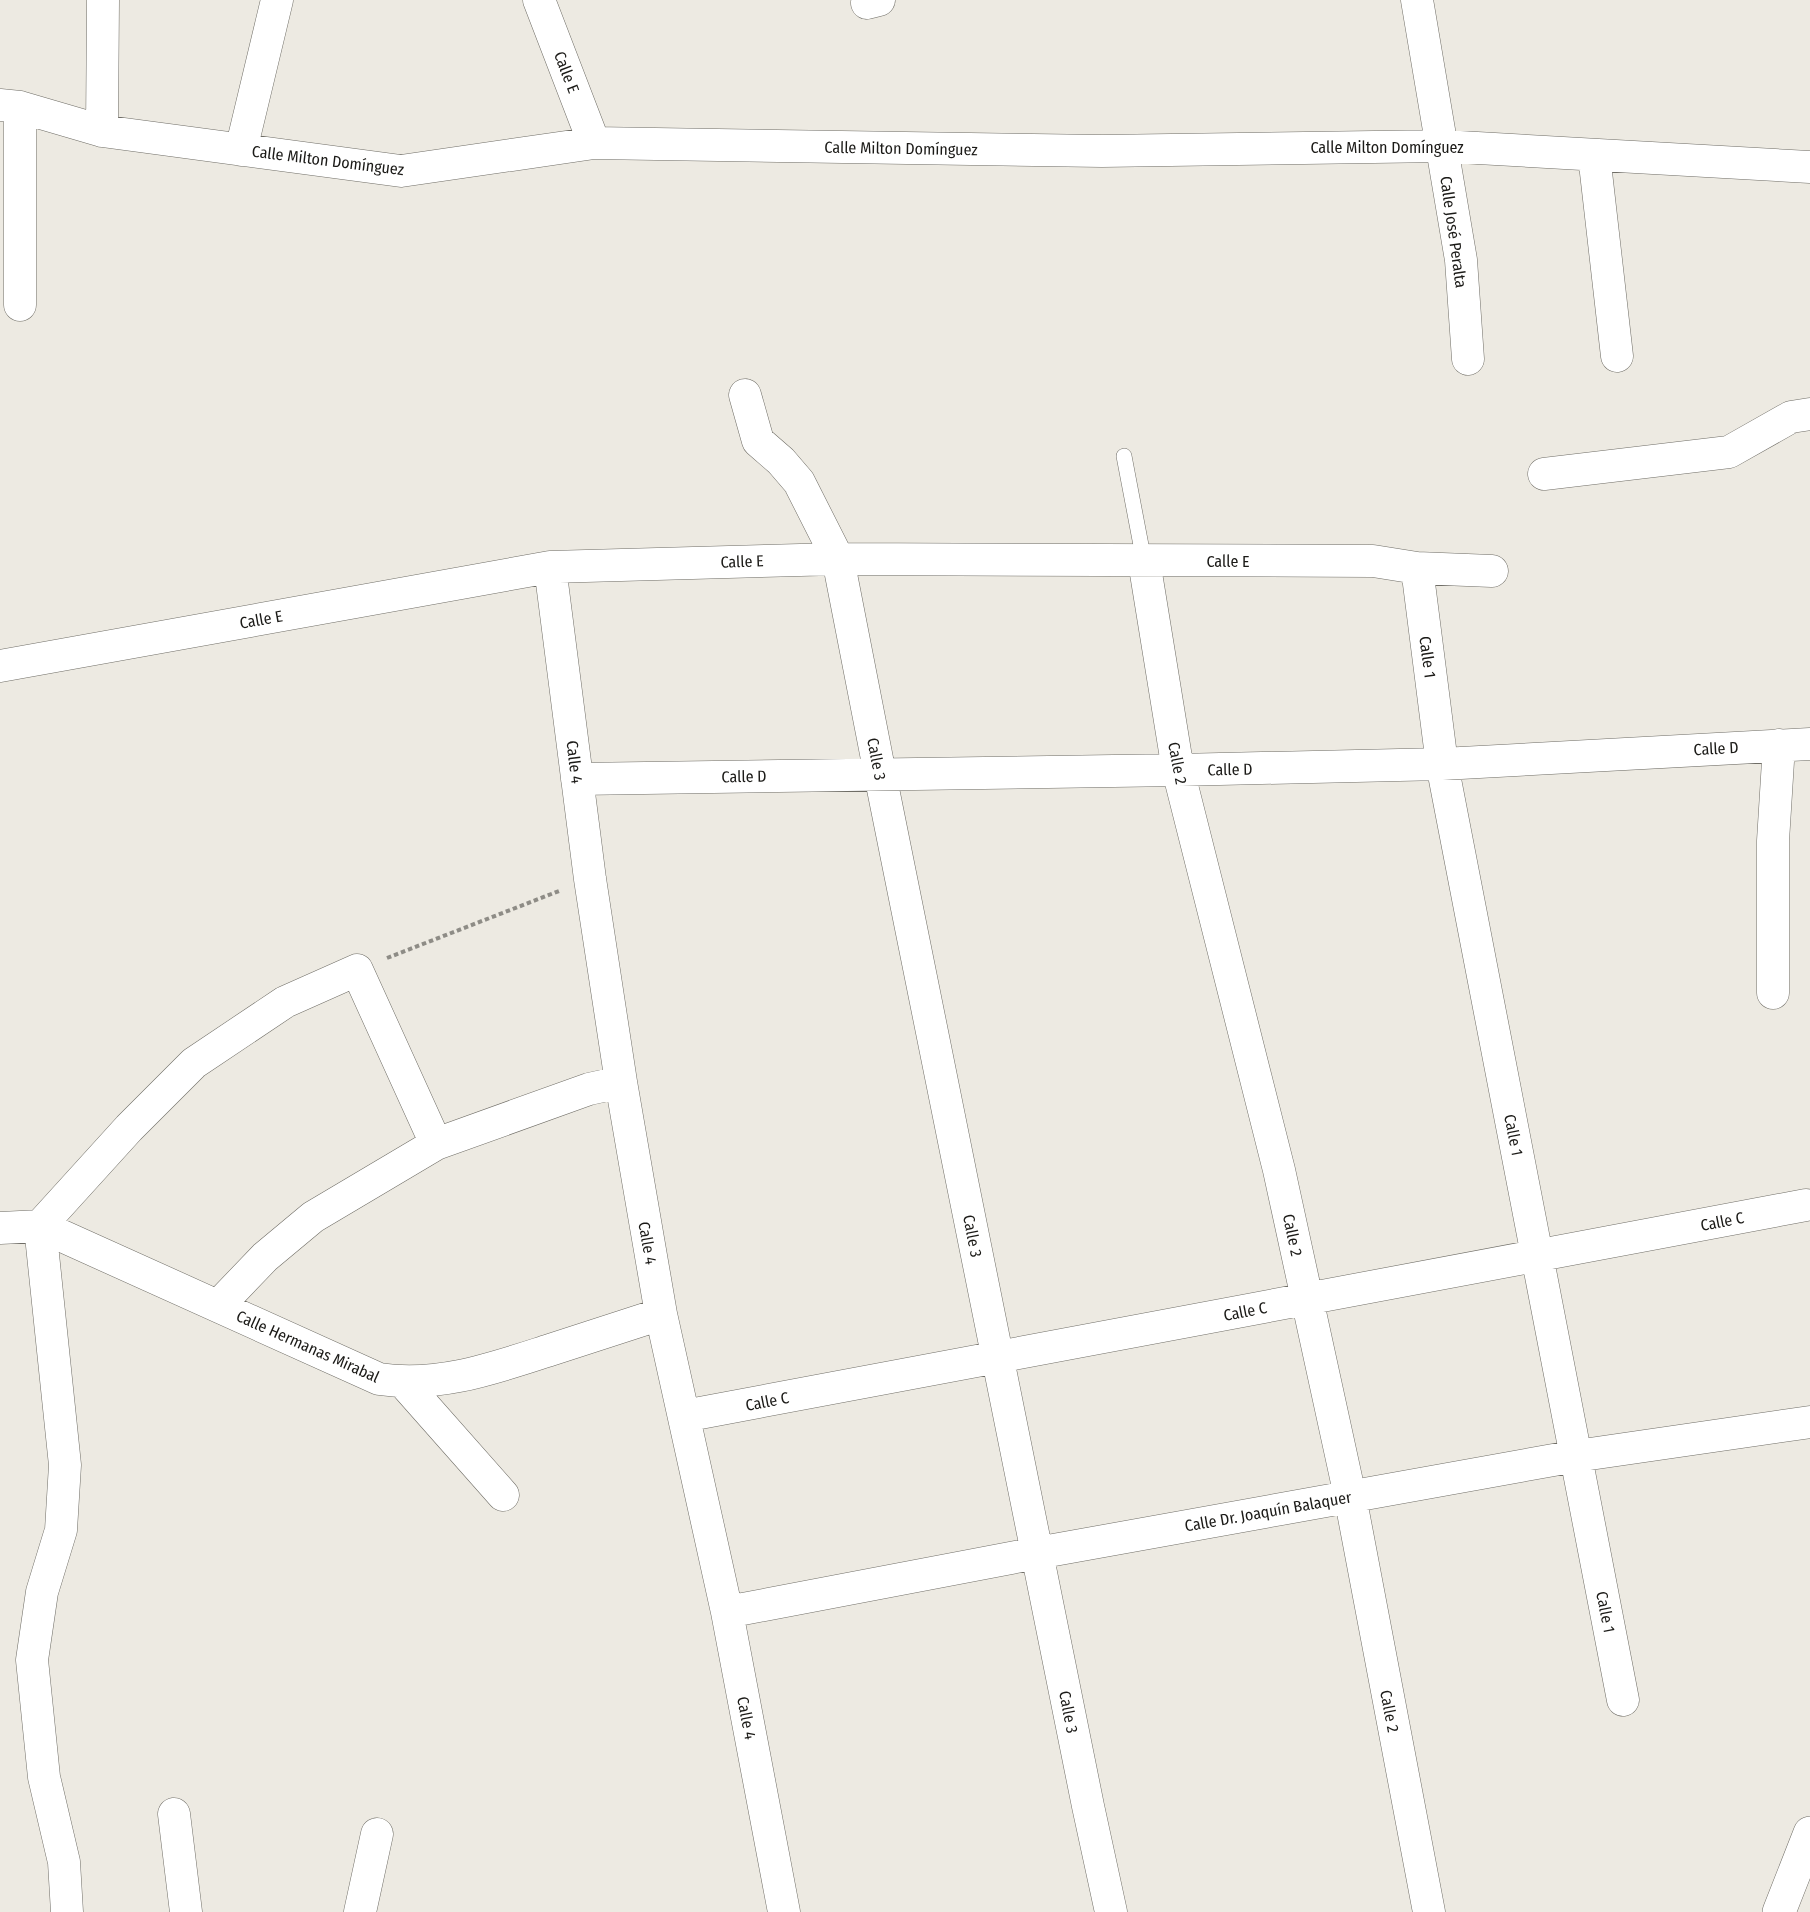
<svg xmlns="http://www.w3.org/2000/svg" width="1810" height="1912" font-family="'Fira Sans Condensed',sans-serif">
  <style>
    .lines { fill: none; stroke-linecap: round; stroke-linejoin: round }
    .service-casing { stroke: #6f6d66; stroke-width: 16 }
    .minor-casing { stroke: #6f6d66; stroke-width: 33 }
    .tertiary-casing { stroke: #6f6d66; stroke-width: 34 }
    .path { stroke: #8e8c86; stroke-width: 4; stroke-dasharray: 4.5 3; stroke-linecap: butt }
    .service { stroke: #fff; stroke-width: 15 }
    .minor { stroke: #fff; stroke-width: 32 }
    .tertiary { stroke: #fff; stroke-width: 33 }
    .labels { text-anchor: middle; stroke-width: 5; stroke-linejoin: round; paint-order: stroke }
    .street-label { font-size: 16px; fill: #1b1a17; stroke: #fff }
  </style>
  <rect width="100%" height="100%" fill="#edeae2"/>
  <g class="lines">
    <!-- service casing -->
    <g class="service-casing">
      <path id="service" d="M 1124,456 L 1144,561"/>
    </g>
    <!-- minor casing -->
    <g class="minor-casing">
      <path id="minor" d="M 539,0 L 594,143
        M 1417,0 L 1461,260 L 1468,359
        M 867,3 L 879,0
        M 0,105 L 20,107 L 102,131 L 401,171 L 594,143 L 1102,151 L 1442,146 L 1810,167
        M 102,131 L 103,0
        M 241,150 L 277,0
        M 1594,155 L 1617,356
        M 20,305 L 20,107
        M 745,395 L 758,441 L 781,461 L 799,482 L 838,559 L 880,774 L 1088,1806 L 1111,1912
        M 1544,474 L 1729,452 L 1791,417 L 1810,414
        M 1144,561 L 1178,770 L 1279,1170 L 1350,1496 L 1429,1912
        M 550,567 L 590,879 L 621,1082 L 661,1314 L 727,1612 L 784,1912
        M 1417,568 L 1442,764 L 1623,1700
        M 0,666 L 550,567 L 838,559 L 1373,561 L 1417,568 L 1492,571
        M 577,779 L 1178,770 L 1442,764 L 1810,744
        M 1773,993 L 1773,841 L 1779,745
        M 0,1228 L 40,1226 L 379,1379 C 439,1388 494,1368 550,1350 C 587,1338 624,1326 661,1314
        M 218,1306 L 265,1257 L 313,1217 L 436,1144 L 589,1089 L 621,1082
        M 404,1383 L 503,1495
        M 684,1416 L 1806,1205
        M 727,1612 L 1037,1553 L 1576,1456 L 1810,1422
        M 174,1814 L 186,1912
        M 67,1912 L 64,1862 L 44,1777 L 32,1660 L 42,1592 L 61,1530 L 65,1465 L 40,1226 L 129,1128 L 194,1063 L 285,1002 L 357,970 L 436,1144
        M 360,1912 L 377,1834"/>
    </g>
    <!-- tertiary casing -->
    <g class="tertiary-casing">
      <path id="tertiary" d="M 1779,1912 L 1810,1833"/>
    </g>
    <!-- path -->
    <path class="path" d="M 387,958 L 559,891"/>
    <!-- service -->
    <use href="#service" class="service"/>
    <!-- minor -->
    <use href="#minor" class="minor"/>
    <!-- tertiary -->
    <use href="#tertiary" class="tertiary"/>
  </g>
  <g class="labels">
    <!-- street labels -->
    <g class="street-label">
      <text transform="translate(567 72) rotate(69)" y="6">Calle E</text>
      <text x="1387" y="153">Calle Milton Domínguez</text>
      <text transform="translate(901 148) rotate(1)" y="6">Calle Milton Domínguez</text>
      <text transform="translate(328 160) rotate(7)" y="6">Calle Milton Domínguez</text>
      <text transform="translate(1454 232) rotate(82)" y="6">Calle José Peralta</text>
      <text transform="translate(742 561) rotate(-2)" y="6">Calle E</text>
      <text x="1228" y="567">Calle E</text>
      <text transform="translate(261 619) rotate(-10)" y="6">Calle E</text>
      <text transform="translate(1428 657) rotate(82)" y="6">Calle 1</text>
      <text transform="translate(1716 748) rotate(-3)" y="6">Calle D</text>
      <text transform="translate(877 759) rotate(79)" y="6">Calle 3</text>
      <text transform="translate(575 762) rotate(83)" y="6">Calle 4</text>
      <text transform="translate(1178 763) rotate(79)" y="6">Calle 2</text>
      <text transform="translate(1230 769) rotate(-1)" y="6">Calle D</text>
      <text transform="translate(744 776) rotate(-1)" y="6">Calle D</text>
      <text transform="translate(1514 1135) rotate(79)" y="6">Calle 1</text>
      <text transform="translate(1722 1221) rotate(-11)" y="6">Calle C</text>
      <text transform="translate(1293 1235) rotate(78)" y="6">Calle 2</text>
      <text transform="translate(973 1236) rotate(79)" y="6">Calle 3</text>
      <text transform="translate(648 1243) rotate(80)" y="6">Calle 4</text>
      <text transform="translate(1245 1311) rotate(-11)" y="6">Calle C</text>
      <text transform="translate(308 1346) rotate(24)" y="6">Calle Hermanas Mirabal</text>
      <text transform="translate(767 1401) rotate(-11)" y="6">Calle C</text>
      <text transform="translate(1268 1511) rotate(-10)" y="6">Calle Dr. Joaquín Balaquer</text>
      <text transform="translate(1606 1612) rotate(79)" y="6">Calle 1</text>
      <text transform="translate(1390 1711) rotate(79)" y="6">Calle 2</text>
      <text transform="translate(1069 1712) rotate(79)" y="6">Calle 3</text>
      <text transform="translate(747 1718) rotate(79)" y="6">Calle 4</text>
    </g>
  </g>
</svg>
